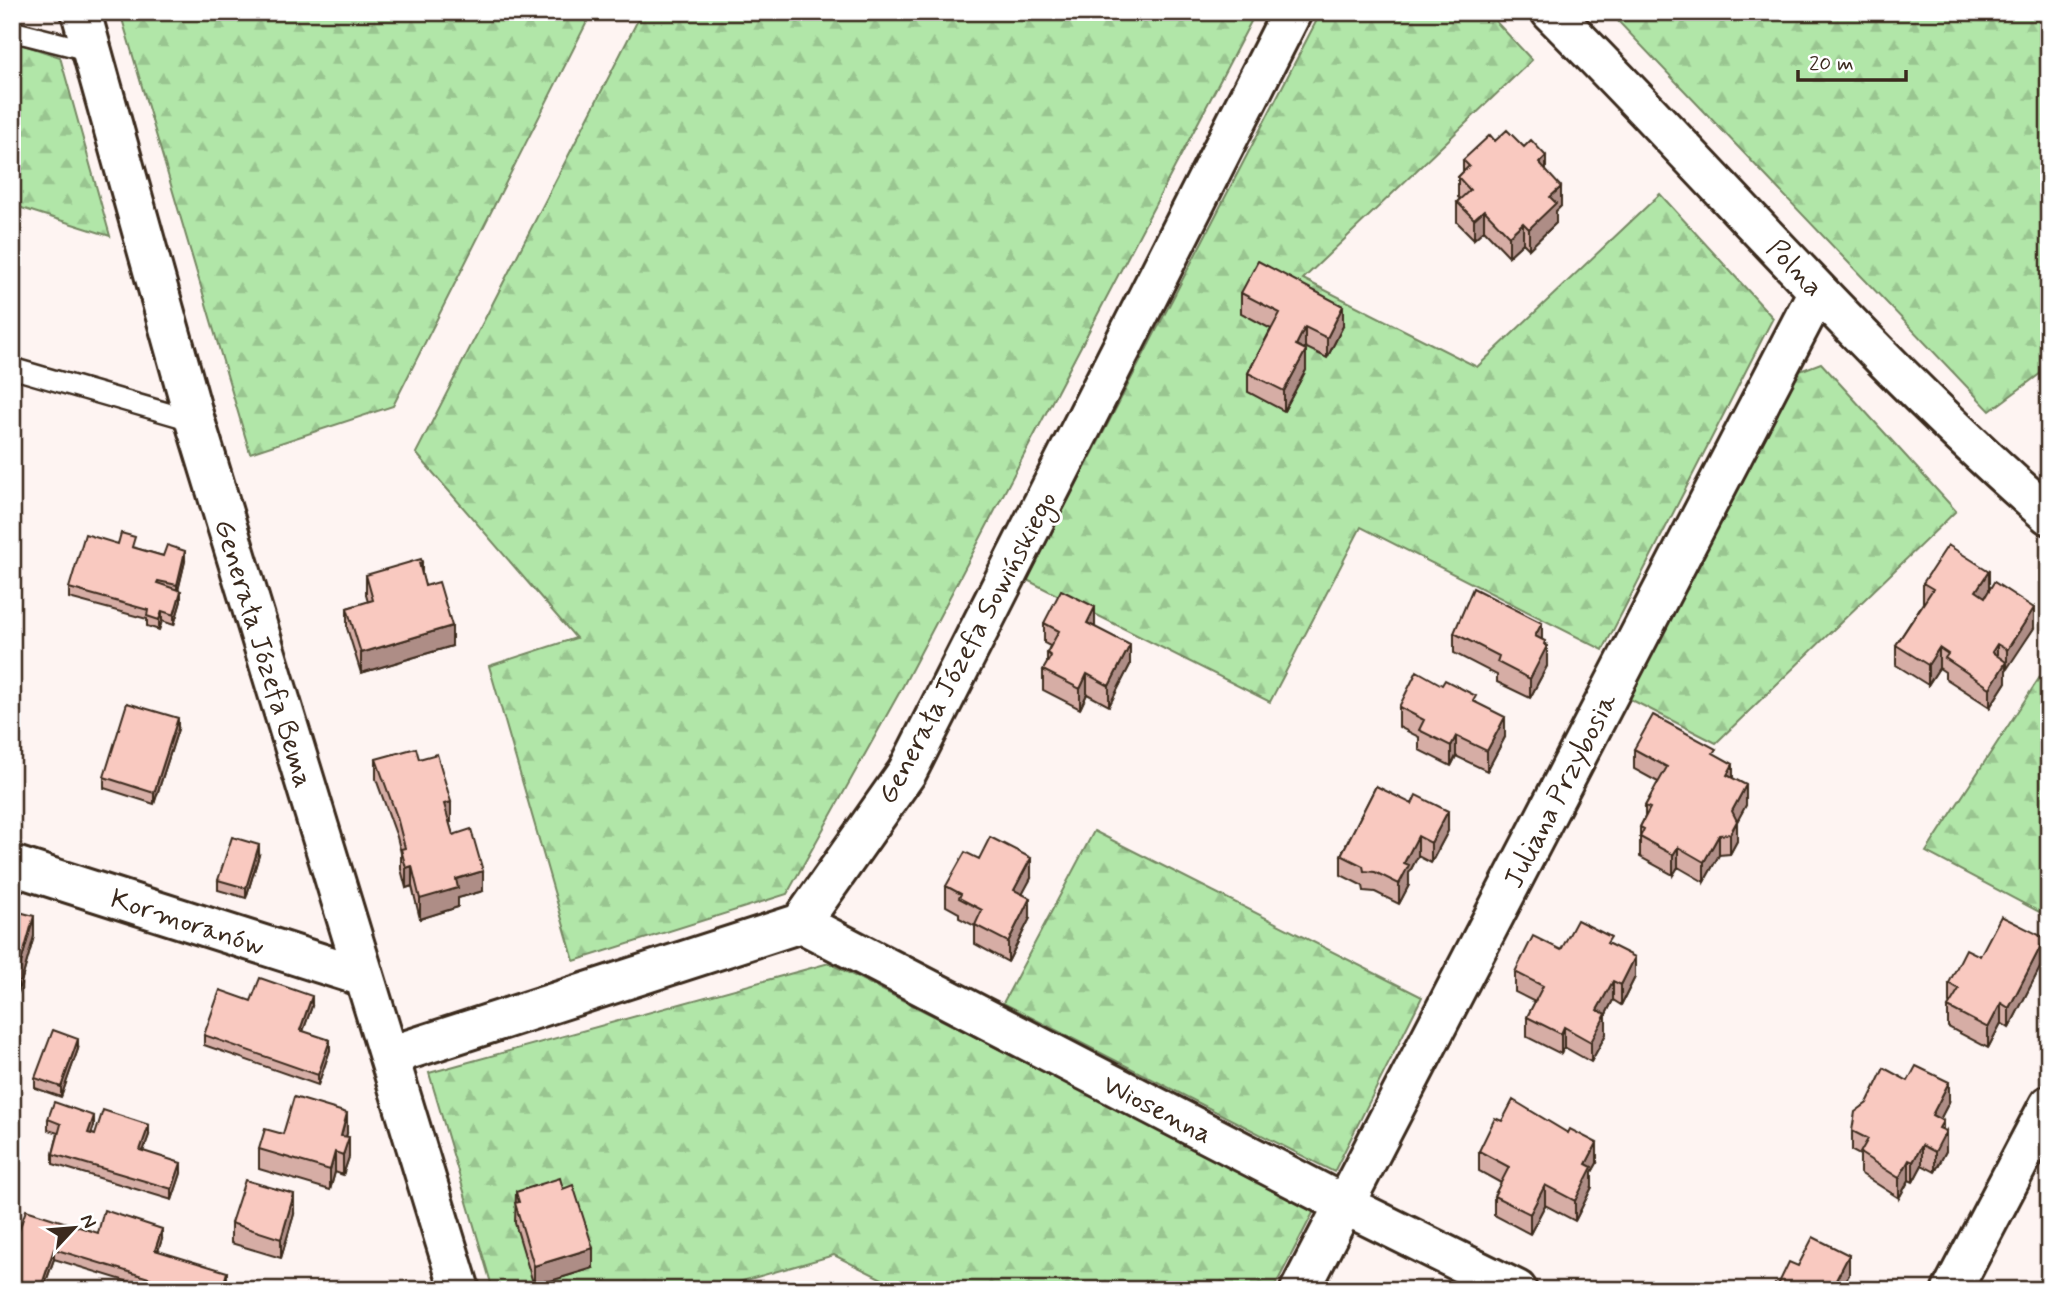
<svg xmlns="http://www.w3.org/2000/svg" width="2061" height="1302" font-family="Mynerve,sans-serif">
  <style>
    .forest { fill: url(#forest-firs); stroke: #768863; stroke-width: 2 }
    .lines { fill: none; stroke-linecap: round; stroke-linejoin: round }
    .lane-casing { stroke: #3b2a1e; stroke-width: 24 }
    .street-casing { stroke: #3b2a1e; stroke-width: 44 }
    .lane { stroke: #fff; stroke-width: 19 }
    .street { stroke: #fff; stroke-width: 38 }
    .wall { fill: #d6ada5; stroke: #3b2a1e; stroke-width: 2 }
    .shaded-wall { fill: #ae8d86; stroke: #3b2a1e; stroke-width: 2 }
    .building { fill: #f9c9c0; stroke: #3b2a1e; stroke-width: 2 }
    .labels { text-anchor: middle; stroke-width: 6; stroke-linejoin: round; paint-order: stroke }
    .street-label { font-size: 28px; fill: #3b2a1e; stroke: #fff }
  </style>
  <defs>
    <pattern id="forest-firs" width="22" height="20" patternUnits="userSpaceOnUse" patternTransform="scale(1.75)"><rect width="22" height="20" fill="#b1e6a8"/><path d="M5 1l3.5 6h-7zM16 11l3.5 6h-7z" fill="#99c590"/></pattern>
  </defs>
  <rect width="100%" height="100%" fill="#fef4f2"/>
  <filter id="ink" filterUnits="userSpaceOnUse"><feTurbulence type="fractalNoise" baseFrequency=".0143" numOctaves="2"/><feDisplacementMap in="SourceGraphic" scale="14" xChannelSelector="R" yChannelSelector="G"/><feConvolveMatrix kernelMatrix="1 2 1 2 8 2 1 2 1" color-interpolation-filters="sRGB"/></filter>
  <g filter="url(#ink)">
    <!-- forest -->
    <path class="forest" d="M 120,12 L 592,12 L 393,406 L 250,453 Z
      M 642,12 L 1256,12 L 903,686 L 787,894 L 574,961 L 489,666 L 576,638 L 416,453 Z
      M 1321,12 L 1487,12 L 1532,60 L 1303,279 L 1477,367 L 1660,194 L 1773,318 L 1603,650 L 1361,527 L 1270,702 L 1027,580 Z
      M 1626,12 L 2049,12 L 2049,367 L 1990,411 L 1616,19 Z
      M 12,41 L 60,57 L 110,236 L 12,205 Z
      M 1821,363 L 1956,511 L 1716,743 L 1628,698 L 1797,372 Z
      M 2049,663 L 2049,917 L 1926,852 Z
      M 1094,831 L 1422,997 L 1334,1172 L 1003,1003 Z
      M 829,963 L 1315,1209 L 1273,1290 L 904,1290 L 834,1255 L 711,1290 L 493,1290 L 429,1073 Z"/>
    <g class="lines">
      <!-- lane casing -->
      <g class="lane-casing">
        <path id="lane" d="M 12,31 L 91,51
          M 12,368 L 195,421"/>
      </g>
      <!-- street casing -->
      <g class="street-casing">
        <path id="street" d="M 81,12 L 195,421 L 460,1290
          M 1551,12 C 1718,179 1871,360 2049,515
          M 12,865 L 364,977
          M 801,923 L 1343,1204 L 1517,1290
          M 389,1056 L 801,923 L 907,772 L 1292,12
          M 1300,1290 L 1818,291
          M 1952,1290 L 2049,1105"/>
      </g>
      <!-- lane -->
      <use href="#lane" class="lane"/>
      <!-- street -->
      <use href="#street" class="street"/>
    </g>
    <!-- wall -->
    <path class="wall" d="M 1495,141 L 1546,171 L 1561,206 L 1556,211 L 1556,223 L 1529,249 L 1523,243 L 1509,256 L 1484,230 L 1474,239 L 1457,222 L 1457,202 L 1460,199 L 1458,197 L 1458,177 L 1463,172 L 1463,160 Z
      M 1241,293 L 1343,326 L 1327,358 L 1305,347 L 1304,349 L 1306,370 L 1284,411 L 1248,392 L 1248,373 L 1271,329 L 1241,313 Z
      M 135,548 L 163,556 L 185,561 L 178,590 L 181,601 L 174,625 L 162,621 L 159,630 L 147,626 L 147,619 L 69,598 L 69,588 Z
      M 366,575 L 422,576 L 425,586 L 452,646 L 361,673 L 347,628 L 347,608 L 368,602 L 366,595 Z
      M 1923,583 L 1989,591 L 2034,628 L 2006,669 L 2006,682 L 1990,707 L 1945,678 L 1945,672 L 1939,668 L 1928,685 L 1896,665 L 1896,645 L 1923,603 Z
      M 1044,623 L 1095,627 L 1130,665 L 1109,706 L 1087,694 L 1080,709 L 1043,690 L 1043,670 L 1047,664 L 1047,653 L 1050,646 L 1044,643 Z
      M 1454,633 L 1542,639 L 1547,666 L 1530,698 L 1497,682 L 1497,675 L 1454,653 Z
      M 1476,702 L 1505,737 L 1487,771 L 1456,756 L 1451,766 L 1419,750 L 1419,737 L 1399,727 L 1399,707 Z
      M 178,729 L 154,804 L 104,788 L 104,777 Z
      M 1634,749 L 1716,755 L 1733,778 L 1746,805 L 1737,821 L 1737,841 L 1730,854 L 1719,855 L 1704,882 L 1678,867 L 1673,875 L 1640,857 L 1640,827 L 1645,817 L 1645,806 L 1658,782 L 1634,769 Z
      M 376,759 L 419,759 L 451,822 L 449,822 L 453,835 L 483,891 L 458,898 L 458,907 L 420,919 L 412,886 L 406,888 L 401,869 L 401,853 L 397,837 L 376,779 Z
      M 1376,786 L 1448,831 L 1431,863 L 1418,856 L 1409,873 L 1409,885 L 1399,904 L 1375,892 L 1364,891 L 1363,886 L 1341,875 L 1341,855 Z
      M 259,855 L 246,898 L 218,890 L 218,880 Z
      M 979,859 L 1031,878 L 1022,894 L 1030,918 L 1008,962 L 975,944 L 975,926 L 959,918 L 959,913 L 946,906 L 946,886 Z
      M 12,910 L 34,936 L 18,993 L 12,991 Z
      M 1611,945 L 1635,977 L 1621,1005 L 1613,1000 L 1606,1014 L 1606,1034 L 1591,1062 L 1564,1047 L 1561,1054 L 1527,1037 L 1527,1017 L 1535,1002 L 1515,992 L 1515,972 L 1561,950 Z
      M 1980,956 L 2045,958 L 2009,1028 L 2001,1023 L 1988,1048 L 1948,1027 L 1948,1007 L 1950,1004 L 1949,1003 L 1949,983 Z
      M 251,1001 L 312,1006 L 303,1031 L 330,1050 L 318,1085 L 204,1045 L 204,1035 Z
      M 78,1049 L 61,1097 L 35,1088 L 35,1078 Z
      M 1949,1102 L 1940,1119 L 1943,1130 L 1946,1151 L 1935,1172 L 1922,1165 L 1913,1182 L 1909,1180 L 1899,1198 L 1860,1173 L 1860,1155 L 1852,1151 L 1852,1131 Z
      M 48,1119 L 94,1126 L 91,1134 L 95,1135 L 149,1135 L 143,1151 L 181,1173 L 172,1200 L 53,1164 L 53,1154 L 58,1133 L 48,1130 Z
      M 347,1133 L 346,1137 L 349,1157 L 343,1175 L 335,1172 L 330,1190 L 259,1169 L 259,1149 L 283,1134 Z
      M 1479,1151 L 1597,1163 L 1592,1172 L 1592,1187 L 1575,1221 L 1545,1205 L 1530,1234 L 1494,1215 L 1494,1196 L 1501,1183 L 1479,1171 Z
      M 516,1192 L 593,1268 L 534,1286 L 515,1223 Z
      M 294,1214 L 281,1258 L 231,1243 L 231,1223 Z
      M 98,1233 L 162,1239 L 158,1251 L 227,1282 L 225,1290 L 155,1290 L 54,1259 L 43,1290 L 12,1290 L 12,1251 Z"/>
    <!-- shaded-wall -->
    <path class="shaded-wall" d="M 1546,156 L 1546,176 L 1539,163 Z
      M 1561,187 L 1561,206 L 1556,211 L 1556,223 L 1529,249 L 1529,229 L 1550,197 Z
      M 1484,210 L 1484,230 L 1474,239 L 1474,219 Z
      M 1523,223 L 1523,243 L 1509,256 L 1509,236 Z
      M 1343,306 L 1343,326 L 1327,358 L 1327,338 Z
      M 1305,327 L 1305,347 L 1296,365 L 1296,345 Z
      M 1306,350 L 1306,370 L 1284,411 L 1284,391 Z
      M 185,551 L 185,561 L 177,595 L 177,585 Z
      M 422,562 L 422,582 L 419,563 Z
      M 1989,571 L 1989,591 L 1976,611 L 1976,591 Z
      M 181,591 L 181,601 L 174,625 L 174,615 Z
      M 1095,607 L 1095,627 L 1087,623 Z
      M 2034,608 L 2034,628 L 2007,669 L 2007,650 Z
      M 162,611 L 162,621 L 159,630 L 159,620 Z
      M 1542,623 L 1542,643 L 1535,636 Z
      M 452,626 L 452,646 L 361,673 L 361,653 Z
      M 1545,641 L 1545,649 L 1547,646 L 1547,666 L 1530,698 L 1530,679 Z
      M 1997,644 L 1997,663 L 1992,652 Z
      M 1130,645 L 1130,665 L 1109,706 L 1109,686 Z
      M 1939,648 L 1939,668 L 1928,685 L 1928,665 Z
      M 2006,662 L 2006,682 L 1990,707 L 1990,688 Z
      M 1087,674 L 1087,694 L 1080,709 L 1080,689 Z
      M 1505,717 L 1505,737 L 1487,771 L 1487,751 Z
      M 178,718 L 178,729 L 154,804 L 154,793 Z
      M 1456,736 L 1456,756 L 1451,766 L 1451,746 Z
      M 1733,764 L 1733,784 L 1727,775 Z
      M 1746,785 L 1746,805 L 1732,831 L 1732,811 Z
      M 451,802 L 451,822 L 444,824 L 444,804 Z
      M 1448,811 L 1448,831 L 1431,863 L 1431,843 Z
      M 1737,821 L 1737,841 L 1730,854 L 1730,834 Z
      M 1719,835 L 1719,855 L 1704,882 L 1704,862 Z
      M 1418,836 L 1418,856 L 1409,873 L 1409,885 L 1399,904 L 1399,884 L 1404,863 Z
      M 259,845 L 259,855 L 246,898 L 246,888 Z
      M 1678,847 L 1678,867 L 1673,875 L 1673,855 Z
      M 1031,858 L 1031,878 L 1014,910 L 1014,890 Z
      M 412,866 L 412,886 L 406,888 L 406,868 Z
      M 483,871 L 483,891 L 458,898 L 458,907 L 420,919 L 420,899 L 456,879 Z
      M 1030,898 L 1030,918 L 1008,962 L 1008,942 Z
      M 34,916 L 34,936 L 18,993 L 18,973 Z
      M 2045,938 L 2045,958 L 2009,1028 L 2009,1008 Z
      M 1635,957 L 1635,977 L 1621,1005 L 1621,985 Z
      M 1613,981 L 1613,1000 L 1606,1014 L 1606,1034 L 1591,1062 L 1591,1042 L 1597,1010 Z
      M 312,996 L 312,1006 L 300,1040 L 300,1030 Z
      M 2001,1003 L 2001,1023 L 1988,1048 L 1988,1028 Z
      M 1564,1027 L 1564,1047 L 1561,1054 L 1561,1034 Z
      M 78,1039 L 78,1049 L 61,1097 L 61,1087 Z
      M 330,1040 L 330,1050 L 318,1085 L 318,1075 Z
      M 1949,1082 L 1949,1102 L 1932,1135 L 1932,1115 Z
      M 347,1113 L 347,1133 L 341,1155 L 341,1136 Z
      M 94,1116 L 94,1126 L 88,1143 L 88,1133 Z
      M 1943,1121 L 1943,1136 L 1946,1131 L 1946,1151 L 1935,1172 L 1935,1152 L 1939,1128 Z
      M 149,1125 L 149,1135 L 140,1160 L 140,1150 Z
      M 349,1137 L 349,1157 L 343,1175 L 343,1155 Z
      M 1597,1143 L 1597,1163 L 1592,1172 L 1592,1187 L 1575,1221 L 1575,1201 L 1586,1164 Z
      M 1922,1145 L 1922,1165 L 1913,1182 L 1913,1162 Z
      M 335,1152 L 335,1172 L 330,1190 L 330,1170 Z
      M 1909,1160 L 1909,1180 L 1899,1198 L 1899,1178 Z
      M 181,1163 L 181,1173 L 172,1200 L 172,1189 Z
      M 1545,1185 L 1545,1205 L 1530,1234 L 1530,1214 Z
      M 294,1194 L 294,1214 L 281,1258 L 281,1239 Z
      M 162,1229 L 162,1239 L 155,1260 L 155,1250 Z
      M 593,1248 L 593,1268 L 534,1286 L 534,1266 Z
      M 54,1249 L 54,1259 L 43,1290 L 40,1290 Z
      M 1849,1255 L 1849,1275 L 1841,1290 L 1834,1284 Z
      M 227,1272 L 227,1282 L 225,1290 L 222,1290 Z"/>
    <!-- building -->
    <path class="building" d="M 1507,130 L 1524,147 L 1531,140 L 1546,156 L 1539,163 L 1561,187 L 1550,197 L 1556,203 L 1529,229 L 1523,223 L 1509,236 L 1484,210 L 1474,219 L 1457,202 L 1470,190 L 1458,177 L 1469,166 L 1463,160 L 1490,135 L 1495,141 Z
      M 1258,261 L 1343,306 L 1327,338 L 1305,327 L 1296,345 L 1306,350 L 1284,391 L 1248,373 L 1280,313 L 1241,293 Z
      M 121,533 L 135,537 L 132,547 L 163,556 L 167,545 L 185,551 L 177,585 L 158,581 L 157,583 L 181,591 L 174,615 L 162,611 L 159,620 L 147,616 L 148,610 L 69,588 L 85,534 L 118,544 Z
      M 1948,545 L 1989,571 L 1976,591 L 1985,597 L 1994,582 L 2034,608 L 2007,650 L 1997,644 L 1992,652 L 2006,662 L 1990,688 L 1945,658 L 1948,654 L 1939,648 L 1928,665 L 1896,645 L 1933,589 L 1923,583 Z
      M 421,559 L 422,562 L 419,563 L 425,586 L 439,582 L 452,626 L 361,653 L 347,608 L 373,600 L 366,575 Z
      M 1473,588 L 1542,623 L 1535,636 L 1545,641 L 1544,644 L 1547,646 L 1530,679 L 1497,662 L 1499,656 L 1454,633 Z
      M 1061,590 L 1095,607 L 1087,623 L 1130,645 L 1109,686 L 1087,674 L 1080,689 L 1043,670 L 1051,656 L 1047,653 L 1059,631 L 1044,623 Z
      M 1417,671 L 1442,685 L 1445,680 L 1476,696 L 1473,701 L 1505,717 L 1487,751 L 1456,736 L 1451,746 L 1419,730 L 1424,720 L 1399,707 Z
      M 127,703 L 178,718 L 154,793 L 104,777 Z
      M 1653,715 L 1716,749 L 1713,753 L 1733,764 L 1727,775 L 1746,785 L 1732,811 L 1737,821 L 1730,834 L 1719,835 L 1704,862 L 1678,847 L 1673,855 L 1640,837 L 1644,829 L 1640,827 L 1650,808 L 1645,806 L 1667,767 L 1634,749 Z
      M 416,748 L 419,759 L 437,754 L 451,802 L 444,804 L 453,835 L 471,829 L 483,871 L 456,879 L 458,888 L 420,899 L 412,866 L 406,868 L 401,849 L 405,848 L 397,817 L 376,759 Z
      M 1376,786 L 1412,804 L 1416,795 L 1448,811 L 1431,843 L 1418,836 L 1404,863 L 1409,865 L 1399,884 L 1375,872 L 1364,871 L 1363,866 L 1341,855 Z
      M 232,837 L 259,845 L 246,888 L 218,880 Z
      M 990,837 L 1031,858 L 1014,890 L 1030,898 L 1008,942 L 975,925 L 982,910 L 959,898 L 961,894 L 946,886 L 965,852 L 979,859 Z
      M 12,910 L 34,916 L 18,973 L 12,971 Z
      M 2001,916 L 2045,938 L 2009,1008 L 2001,1003 L 1988,1028 L 1948,1007 L 1959,989 L 1949,983 L 1966,949 L 1980,956 Z
      M 1577,920 L 1611,937 L 1607,943 L 1635,957 L 1621,985 L 1613,981 L 1597,1010 L 1606,1014 L 1591,1042 L 1564,1027 L 1561,1034 L 1527,1017 L 1543,986 L 1515,972 L 1533,936 L 1561,950 Z
      M 260,978 L 312,996 L 300,1030 L 330,1040 L 318,1075 L 204,1035 L 220,990 L 251,1001 Z
      M 53,1030 L 78,1039 L 61,1087 L 35,1078 Z
      M 1916,1066 L 1949,1082 L 1932,1115 L 1943,1121 L 1939,1128 L 1946,1131 L 1935,1152 L 1922,1145 L 1913,1162 L 1909,1160 L 1899,1178 L 1860,1153 L 1868,1139 L 1852,1131 L 1855,1112 L 1867,1103 L 1884,1068 L 1908,1081 Z
      M 294,1097 L 347,1113 L 341,1136 L 349,1137 L 343,1155 L 335,1152 L 330,1170 L 259,1149 L 265,1129 L 283,1134 Z
      M 1513,1100 L 1568,1133 L 1570,1129 L 1597,1143 L 1586,1164 L 1592,1167 L 1575,1201 L 1545,1185 L 1530,1214 L 1494,1196 L 1509,1167 L 1479,1151 L 1495,1118 L 1502,1121 Z
      M 54,1102 L 94,1116 L 88,1133 L 95,1135 L 103,1110 L 149,1125 L 140,1150 L 181,1163 L 172,1189 L 53,1154 L 61,1124 L 48,1119 Z
      M 560,1178 L 563,1189 L 573,1185 L 593,1248 L 534,1266 L 515,1203 L 519,1202 L 516,1192 Z
      M 245,1180 L 294,1194 L 281,1239 L 231,1223 Z
      M 26,1210 L 98,1233 L 104,1210 L 162,1229 L 155,1250 L 227,1272 L 222,1290 L 188,1290 L 54,1249 L 40,1290 L 12,1290 L 12,1251 Z
      M 1813,1237 L 1849,1255 L 1834,1284 L 1842,1289 L 1841,1290 L 1773,1290 L 1775,1284 L 1778,1285 L 1789,1262 L 1798,1266 Z"/>
  </g>
  <g class="labels">
    <!-- street labels -->
    <g class="street-label">
      <text transform="translate(1796 267) rotate(46)" y="10">Polna</text>
      <text transform="translate(966 647) rotate(-62)" y="10">Generała Józefa Sowińskiego</text>
      <text transform="translate(265 653) rotate(73)" y="10">Generała Józefa Bema</text>
      <text transform="translate(1559 790) rotate(-63)" y="10">Juliana Przybosia</text>
      <text transform="translate(188 921) rotate(18)" y="10">Kormoranów</text>
      <text transform="translate(1158 1108) rotate(27)" y="10">Wiosenna</text>
    </g>
  </g>
  <!-- margin -->
  <rect width="2061" height="1302" fill="none" stroke="#fff" stroke-width="42"/>
  <rect x="21" y="21" width="2019" height="1260" fill="none" stroke="#3b2a1e" stroke-width="2.5" filter="url(#ink)"/>
  <!-- north arrow -->
  <g transform="translate(74 1228) rotate(64)" stroke="#ffffff" stroke-width="5" paint-order="stroke">
  <path d="M0-5L12 26L0 18L-12 26Z" fill="#3b2a1e"/>
  <text y="-10" font-size="19" font-weight="bold" text-anchor="middle" fill="#3b2a1e">N</text>
  </g>
  <!-- scale -->
  <path d="M1798 70v10h108v-10" fill="none" stroke="#3b2a1e" stroke-width="3.5"/>
  <text x="1809" y="70" font-size="21" fill="#3b2a1e" stroke="#ffffff" stroke-width="5" paint-order="stroke">20 m</text>
</svg>
